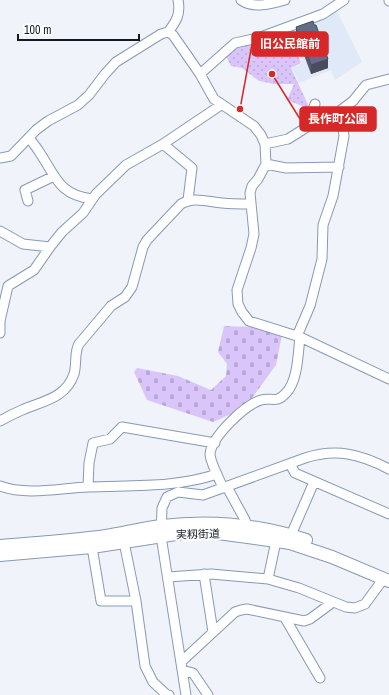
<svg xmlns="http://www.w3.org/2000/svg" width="389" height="695" font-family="'Archivo Narrow','Noto Sans JP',sans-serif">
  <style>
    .built { fill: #dfe9f8 }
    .cemetery { fill: url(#cemetery-stones) }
    .park { fill: url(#park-dots) }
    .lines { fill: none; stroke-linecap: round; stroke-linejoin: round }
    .minor-casing { stroke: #8799b5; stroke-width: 11 }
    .major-casing { stroke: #8799b5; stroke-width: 14 }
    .minor { stroke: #fff; stroke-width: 9 }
    .major { stroke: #fff; stroke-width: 12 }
    .wall { fill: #595c75 }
    .shaded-wall { fill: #494b5f }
    .building { fill: #686b88; stroke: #494b5f }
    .labels { text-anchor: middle; stroke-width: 4; stroke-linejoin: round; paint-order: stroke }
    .street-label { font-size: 11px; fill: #131a24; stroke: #fff }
    .leader { fill: none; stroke: #d62828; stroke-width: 1.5 }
    .callout-dot { fill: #d62828; stroke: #fff; stroke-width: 1.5 }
    .callout { fill: #d62828; stroke: #d62828; stroke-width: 1.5 }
    .callout-label { font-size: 12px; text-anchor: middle; font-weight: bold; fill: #fff }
  </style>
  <defs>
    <pattern id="cemetery-stones" width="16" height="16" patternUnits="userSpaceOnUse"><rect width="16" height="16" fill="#dac5fa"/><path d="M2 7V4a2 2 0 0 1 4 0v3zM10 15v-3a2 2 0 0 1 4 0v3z" fill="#baa9d6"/></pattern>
    <pattern id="park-dots" width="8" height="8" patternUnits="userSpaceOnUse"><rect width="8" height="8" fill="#dac5fa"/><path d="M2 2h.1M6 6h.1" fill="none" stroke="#baa9d6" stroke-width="1.8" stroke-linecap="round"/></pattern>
  </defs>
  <rect width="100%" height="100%" fill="#f0f4fa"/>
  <!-- built -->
  <path class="built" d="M 337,11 L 362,62 L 335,80 L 331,70 L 299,83 L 292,68 L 302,63 L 288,30 L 327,17 Z"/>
  <!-- cemetery -->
  <path class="cemetery" d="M 224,326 L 251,327 L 282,335 L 276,365 L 252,398 L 236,412 L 213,422 L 147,400 L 134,372 L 137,368 L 178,376 L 211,390 L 226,376 L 227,364 L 218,352 Z"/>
  <!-- park -->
  <path class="park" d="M 288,30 L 301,63 L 291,68 L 310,109 L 287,100 L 294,84 L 274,84 L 259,81 L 242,68 L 231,66 L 226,56 L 238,45 Z"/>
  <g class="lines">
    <!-- minor casing -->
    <g class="minor-casing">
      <path id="minor" d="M 241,0 C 253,9 271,4 285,0
        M 389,0 L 389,1
        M 168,32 C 176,22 181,14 178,0
        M 200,74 L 235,43 L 258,38 L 323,14 L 344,0
        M 29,138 C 33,143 37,148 40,153 C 56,177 59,195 92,199
        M 163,144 L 192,168 L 188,200
        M 265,144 L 288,139 L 307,127 L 315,104
        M 0,158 L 11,156 L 36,130 L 48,121 L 78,105 L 89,95 L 105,74 L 116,62 L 161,34 L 168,32 L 173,35 L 200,74 L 214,99 L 254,126 L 261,135 L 265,144 L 266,164 L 258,179 L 252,186 L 250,193 L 254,234 L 251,248 L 237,290 L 238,304 L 242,312 L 249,321 L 300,337 L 389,379
        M 266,164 L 286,168 L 339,167
        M 28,201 L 25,190 L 54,176
        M 0,231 L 23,244 L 50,247 L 62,232 L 83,213 L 96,194 L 126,165 L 163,144 L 221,105
        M 0,333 L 0,321 L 8,286 L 34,270 L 50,247
        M 297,336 L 310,306 L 322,259 L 323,225 L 333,196 L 344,136 L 341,114 L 341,110 L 353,101 L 366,85 L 389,79
        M 0,421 C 7,417 15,413 22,410 C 43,401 66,398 74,374 C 77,364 74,352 79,344 L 111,306 L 125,297 L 132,287 L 143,247 L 147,240 L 181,204 C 194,196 208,202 222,203 C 232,204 242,204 251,204
        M 290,464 L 295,473 L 389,514
        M 0,486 C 27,496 60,488 88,487 C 131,485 176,488 217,474
        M 88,487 L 89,463 L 93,443 L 110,439 L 122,427 L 215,443
        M 227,487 L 245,520 L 247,526
        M 223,488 C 220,480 210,462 210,454 C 212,436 245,405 261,400 C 272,397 276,404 286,393 C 298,381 298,353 300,337
        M 291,535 L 314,482
        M 124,542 L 136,601 L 145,666 L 153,682 L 167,695 L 169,695
        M 92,547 L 101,601 L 136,601
        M 204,574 L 213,632
        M 168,577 L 211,574 L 268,579 L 299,588 L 346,607 L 355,608 L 365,604 L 384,578
        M 268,579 L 276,541
        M 285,618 L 320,678
        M 181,662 L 235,612 L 241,610 L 247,609 L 304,621 L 310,619 L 333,602
        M 182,670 L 193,673 L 208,695
        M 186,695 L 161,536 L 162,508 L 167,497 L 178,492 L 203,495 L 305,458 C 337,448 360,454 389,469"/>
    </g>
    <!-- major casing -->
    <g class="major-casing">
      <path id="major" d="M 0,546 C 35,543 71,541 106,536 C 125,533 143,528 162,526 C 210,520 260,525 306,540
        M 0,555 L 92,547 L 182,533 L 218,533 L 290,543 L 332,557 L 389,581"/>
    </g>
    <!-- minor -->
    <use href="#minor" class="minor"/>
    <!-- major -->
    <use href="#major" class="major"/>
  </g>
  <!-- wall -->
  <path class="wall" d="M 296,27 L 328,68 L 311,74 L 304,55 L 302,55 L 296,36 Z"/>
  <!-- shaded-wall -->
  <path class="shaded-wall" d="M 304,46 L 304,55 L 302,55 L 302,47 Z
    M 328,59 L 328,68 L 311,74 L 311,65 Z"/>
  <!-- building -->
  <path class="building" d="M 313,21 L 314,25 L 316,25 L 328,59 L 311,65 L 304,46 L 302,47 L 296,27 Z"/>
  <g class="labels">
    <!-- street labels -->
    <g class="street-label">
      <text transform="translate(198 534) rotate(-1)" y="4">実籾街道</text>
    </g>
  </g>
  <!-- callouts -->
  <path class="leader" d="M240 109L252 44M272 74L300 119"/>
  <g class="callout-dot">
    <circle cx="240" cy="109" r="4"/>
    <circle cx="272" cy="74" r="4"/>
  </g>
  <g class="callout">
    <rect x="252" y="32" width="76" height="24" rx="4"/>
    <rect x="300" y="107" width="76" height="24" rx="4"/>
  </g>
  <g class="callout-label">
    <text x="290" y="48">旧公民館前</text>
    <text x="338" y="123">長作町公園</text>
  </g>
  <!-- scale -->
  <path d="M18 34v6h121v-6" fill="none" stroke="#131a24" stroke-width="2"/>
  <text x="24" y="34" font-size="12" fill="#131a24" stroke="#ffffff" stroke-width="3" paint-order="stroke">100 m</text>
</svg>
